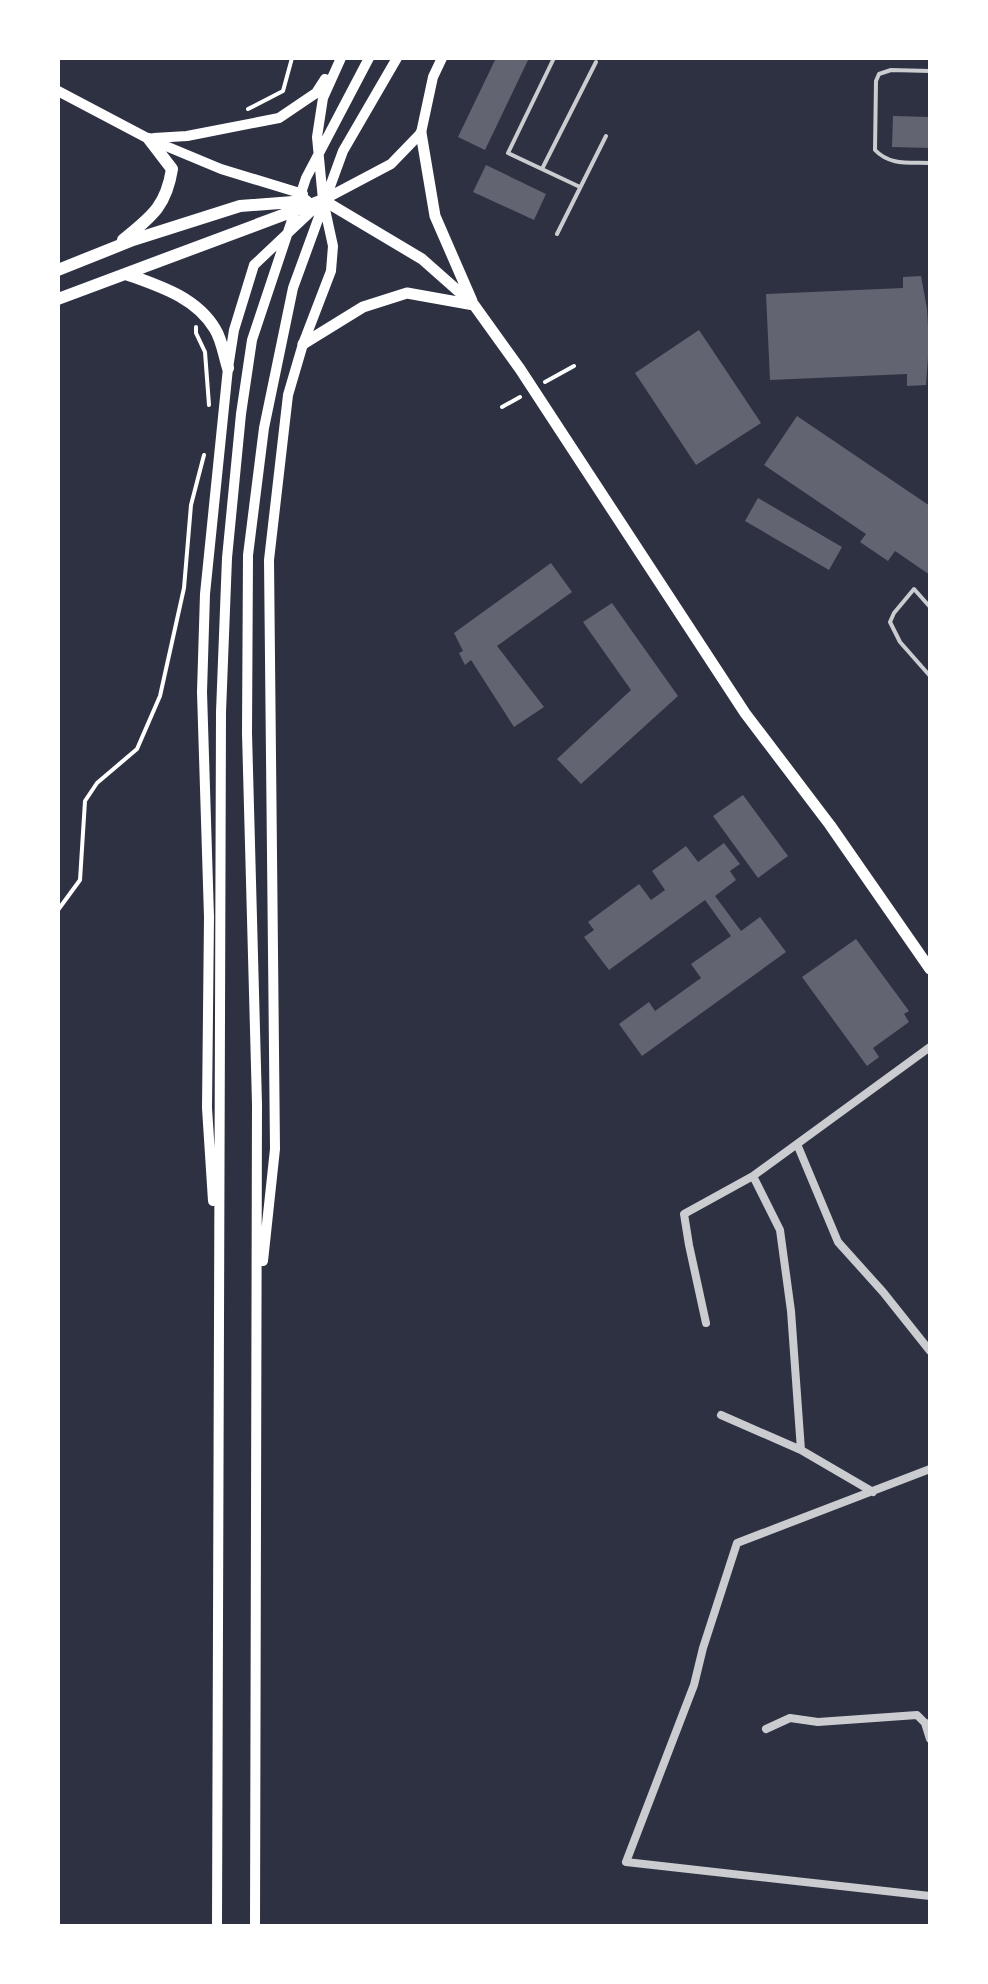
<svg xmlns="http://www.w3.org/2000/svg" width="988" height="1984" font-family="'Titillium Web',sans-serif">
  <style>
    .building { fill: #626471 }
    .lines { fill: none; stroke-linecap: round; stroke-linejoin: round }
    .path { stroke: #fff; stroke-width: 4 }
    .service { stroke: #caccd0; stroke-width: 4 }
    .minor { stroke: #caccd0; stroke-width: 8 }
    .secondary { stroke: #fff; stroke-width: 10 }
    .primary { stroke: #fff; stroke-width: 11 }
    .trunk { stroke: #fff; stroke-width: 12 }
  </style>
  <rect width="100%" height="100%" fill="#2d3142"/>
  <!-- building -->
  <path class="building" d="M 496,58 L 529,58 L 485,150 L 458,137 Z
    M 893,116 L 930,117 L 930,148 L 892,147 Z
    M 486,165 L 546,194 L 534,220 L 473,192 Z
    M 921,276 L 927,309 L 929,343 L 926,385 L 907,386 L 907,374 L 770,380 L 766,294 L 903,288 L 903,277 Z
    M 699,330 L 761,423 L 696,465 L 635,373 Z
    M 797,416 L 930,506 L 930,575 L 895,551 L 888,561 L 860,542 L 866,534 L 764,465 Z
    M 758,498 L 842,547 L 829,570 L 745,521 Z
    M 551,563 L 572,592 L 497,646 L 544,707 L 514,727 L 471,660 L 465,665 L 459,653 L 463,651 L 454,633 Z
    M 612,603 L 678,696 L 581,784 L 557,759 L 631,690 L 583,622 Z
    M 743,795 L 788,856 L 758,878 L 713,816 Z
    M 724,843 L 740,864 L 730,871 L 736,880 L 715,896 L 741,931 L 760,917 L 786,952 L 642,1056 L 619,1024 L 649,1002 L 655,1011 L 701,978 L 691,964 L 731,936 L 705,900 L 609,970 L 584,937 L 594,930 L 588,922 L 639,884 L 651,900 L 665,890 L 652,871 L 686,846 L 698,862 Z
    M 856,939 L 909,1011 L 904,1014 L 909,1022 L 873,1048 L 879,1057 L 867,1066 L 802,977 Z"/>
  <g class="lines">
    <!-- path -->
    <path class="path" d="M 248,109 L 283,91 L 292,58
      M 196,327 L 196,333 L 205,352 L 209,405
      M 545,382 L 574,366
      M 502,407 L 520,397
      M 58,910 L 80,880 L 85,801 L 97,783 L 137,749 L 160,696 L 184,588 L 191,505 L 204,455"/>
    <!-- service -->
    <path class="service" d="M 554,58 L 508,153 L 580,187
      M 930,71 L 891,70 L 879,74 L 876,81 L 875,150 C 890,166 910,162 930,163
      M 542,169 L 596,62
      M 557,234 L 606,136
      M 930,607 L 914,589 L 894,613 L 890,622 L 900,642 L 930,676"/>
    <!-- minor -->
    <path class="minor" d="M 797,1144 L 838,1242 L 883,1292 L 930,1351
      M 753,1176 L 780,1230 L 791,1311 L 801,1450
      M 706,1323 L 689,1245 L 684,1214 L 753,1176 L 930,1047
      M 721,1415 L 801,1450 L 873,1492
      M 930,1469 L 737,1543 L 703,1648 L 694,1685 L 626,1862 L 930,1896
      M 925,1723 L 930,1739
      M 766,1729 L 790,1718 L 818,1722 L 917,1715 L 925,1723 L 930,1724"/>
    <!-- secondary -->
    <path class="secondary" d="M 58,91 L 149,139 L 221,169 L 303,194
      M 154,138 L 187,136 L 279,118 L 316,93 L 325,79
      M 213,1201 L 207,1108 L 209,917 L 202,692 L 205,594 L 228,368 L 234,330 L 254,265 L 323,200 L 391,164 L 421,133 L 433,77 L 442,58
      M 263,1261 L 275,1149 L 269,560 L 288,395 L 303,344 L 331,271 L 333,246 L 323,200 L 317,137 L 323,98 L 341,58
      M 217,1926 L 221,712 L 227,558 L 241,414 L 252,340 L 306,178 L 369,58
      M 255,1926 L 257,1104 L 247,733 L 248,555 L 264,428 L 293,288 L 343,151 L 397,58"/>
    <!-- primary -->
    <path class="primary" d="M 421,133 L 435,216 L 472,301
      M 323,200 L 422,259 L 474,305 L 520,369 L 745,713 L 830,825 L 930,969
      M 303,344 L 363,307 L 407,293 L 474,305"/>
    <!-- trunk -->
    <path class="trunk" d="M 123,240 C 151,217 166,207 172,169 L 149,139
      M 58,270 L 133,240 L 240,206 L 306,201
      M 126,274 C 159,286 196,297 215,329 C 222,340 224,356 228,368
      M 58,299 L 323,200"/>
  </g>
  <!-- border -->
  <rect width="988" height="1984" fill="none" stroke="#ffffff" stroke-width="120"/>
</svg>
